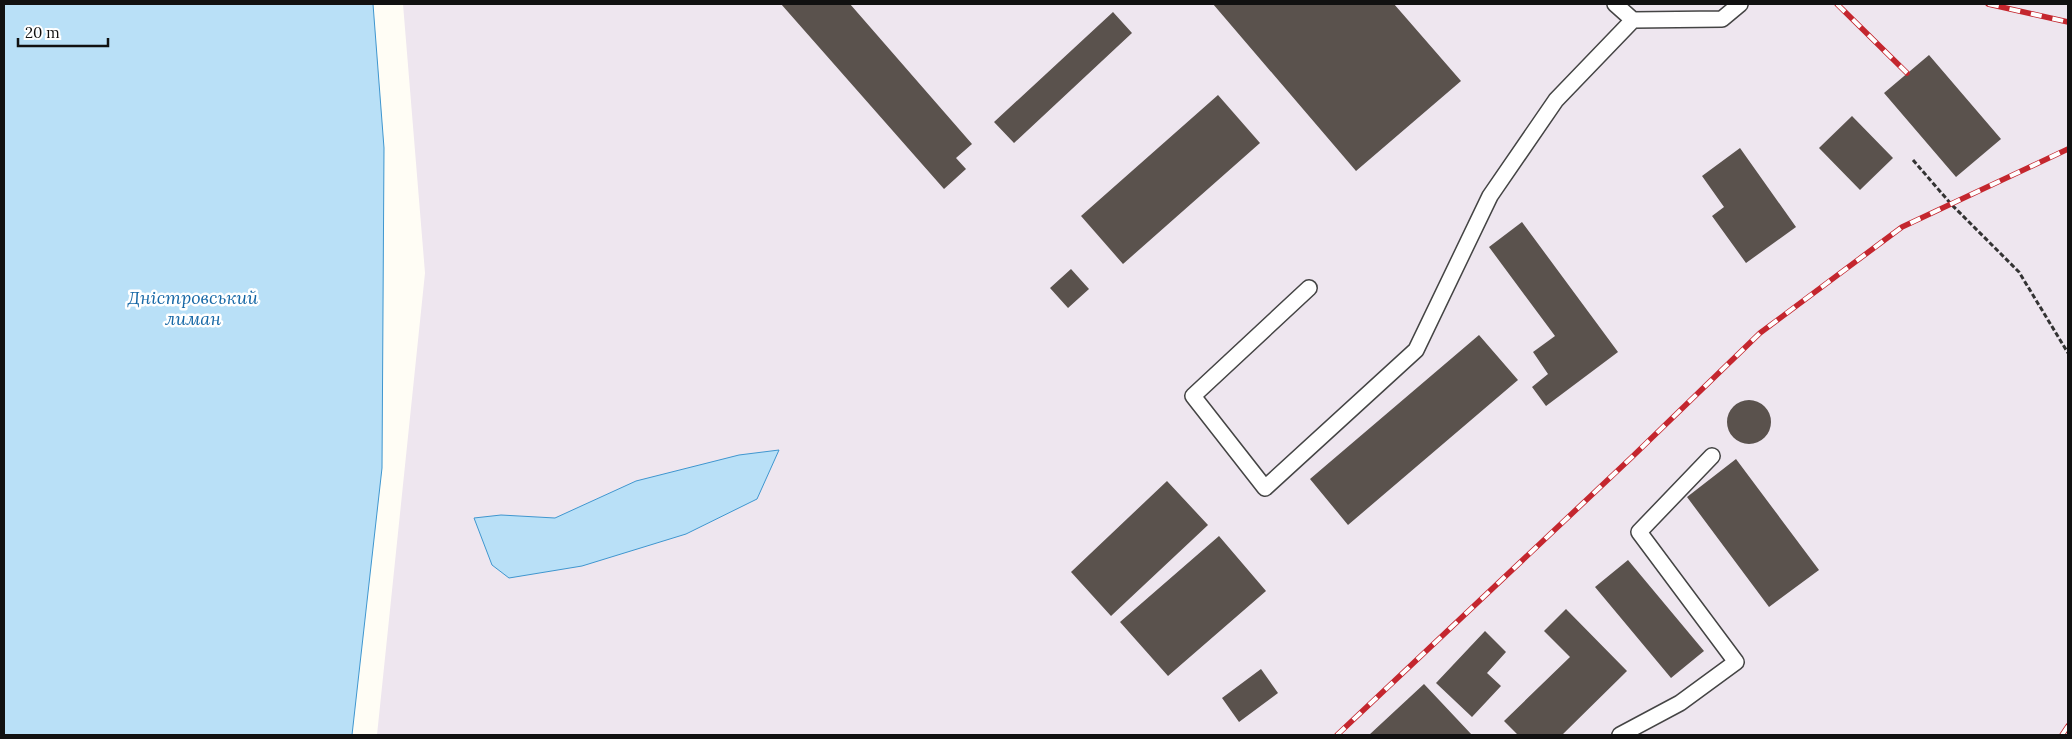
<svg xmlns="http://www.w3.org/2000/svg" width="2072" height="739" font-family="Lora,serif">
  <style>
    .industrial { fill: #eee6ef }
    .water { fill: #b9e0f7; stroke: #3f96cf }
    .building { fill: #5a524d }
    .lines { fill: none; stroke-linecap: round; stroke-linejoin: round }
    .lane-casing { stroke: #444; stroke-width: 18 }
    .path { stroke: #333; stroke-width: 3; stroke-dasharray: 5 2.5; stroke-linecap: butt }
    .lane { stroke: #fff; stroke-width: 15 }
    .rail-casing { stroke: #c4262e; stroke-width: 5.5 }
    .rail { stroke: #fff; stroke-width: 4; stroke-dasharray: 11; stroke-linecap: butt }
    .labels { text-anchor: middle; stroke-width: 5; stroke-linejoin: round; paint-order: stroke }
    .water-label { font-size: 18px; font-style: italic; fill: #1768a6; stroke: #fff }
  </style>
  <rect width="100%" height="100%" fill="#fffdf5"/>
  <!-- industrial -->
  <path class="industrial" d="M 403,4 L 2068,4 L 2068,735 L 377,735 L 425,273 Z"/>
  <!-- water -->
  <path class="water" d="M 4,4 L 373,4 L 384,148 L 382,468 L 352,735 L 4,735 Z
    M 779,450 L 757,499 L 686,534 L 582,566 L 509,578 L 492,565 L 474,518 L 501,515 L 555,518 L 636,481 L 739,455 Z"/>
  <!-- building -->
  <path class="building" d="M 781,4 L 850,4 L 972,144 L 956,158 L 966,169 L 944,189 Z
    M 1213,4 L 1394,4 L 1461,81 L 1356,171 Z
    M 1113,12 L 1132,33 L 1014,143 L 994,122 Z
    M 1929,55 L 2001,139 L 1956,177 L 1884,93 Z
    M 1218,95 L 1260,143 L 1123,264 L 1081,216 Z
    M 1852,116 L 1893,158 L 1860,190 L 1819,148 Z
    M 1740,148 L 1796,227 L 1746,263 L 1712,216 L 1724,207 L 1702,176 Z
    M 1522,222 L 1618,352 L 1546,406 L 1532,387 L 1548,374 L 1533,352 L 1555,336 L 1489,247 Z
    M 1071,269 L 1089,289 L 1068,308 L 1050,288 Z
    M 1479,335 L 1518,380 L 1348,525 L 1310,479 Z
    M1727 422a22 22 0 1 1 44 0a22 22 0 1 1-44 0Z
    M 1736,459 L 1819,570 L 1769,607 L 1687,497 Z
    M 1167,481 L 1208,525 L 1111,616 L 1071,572 Z
    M 1219,536 L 1266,591 L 1168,676 L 1120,622 Z
    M 1628,560 L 1704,651 L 1671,678 L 1595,587 Z
    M 1566,609 L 1627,671 L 1562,735 L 1518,735 L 1504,721 L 1570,657 L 1544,631 Z
    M 1485,631 L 1506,652 L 1487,673 L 1501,686 L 1472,717 L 1436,683 Z
    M 1261,669 L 1278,693 L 1239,722 L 1222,698 Z
    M 1424,684 L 1472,735 L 1369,735 Z"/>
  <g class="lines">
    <!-- lane casing -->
    <g class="lane-casing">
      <path id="lane" d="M 1615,4 L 1633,20 L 1722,19 L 1740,4
        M 1309,288 L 1193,396 L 1265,488 L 1416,350 L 1490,196 L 1556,100 L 1633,20
        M 1620,735 L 1680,703 L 1736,662 L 1639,532 L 1712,456"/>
    </g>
    <!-- path -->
    <path class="path" d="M 1913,160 L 1951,204 L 2019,272 L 2068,353"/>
    <!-- lane -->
    <use href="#lane" class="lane"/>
    <!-- rail casing -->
    <g class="rail-casing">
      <path id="rail" d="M 1837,4 L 1907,73
        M 1988,4 L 2068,22
        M 1337,735 L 1632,457 L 1760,333 L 1902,227 L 2068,149
        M 2062,735 L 2068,726"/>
    </g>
    <!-- rail -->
    <use href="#rail" class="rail"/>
  </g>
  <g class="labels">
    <!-- water labels -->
    <g class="water-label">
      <text x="193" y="304">Дністровський<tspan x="193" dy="21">лиман</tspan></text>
    </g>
  </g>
  <!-- border -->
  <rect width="2072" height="739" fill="none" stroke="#111111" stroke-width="10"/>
  <!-- scale -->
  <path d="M18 38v8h90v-8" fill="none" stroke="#111111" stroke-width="2.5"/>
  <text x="25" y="38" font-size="15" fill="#111111" stroke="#ffffff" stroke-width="4" paint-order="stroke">20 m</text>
</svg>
